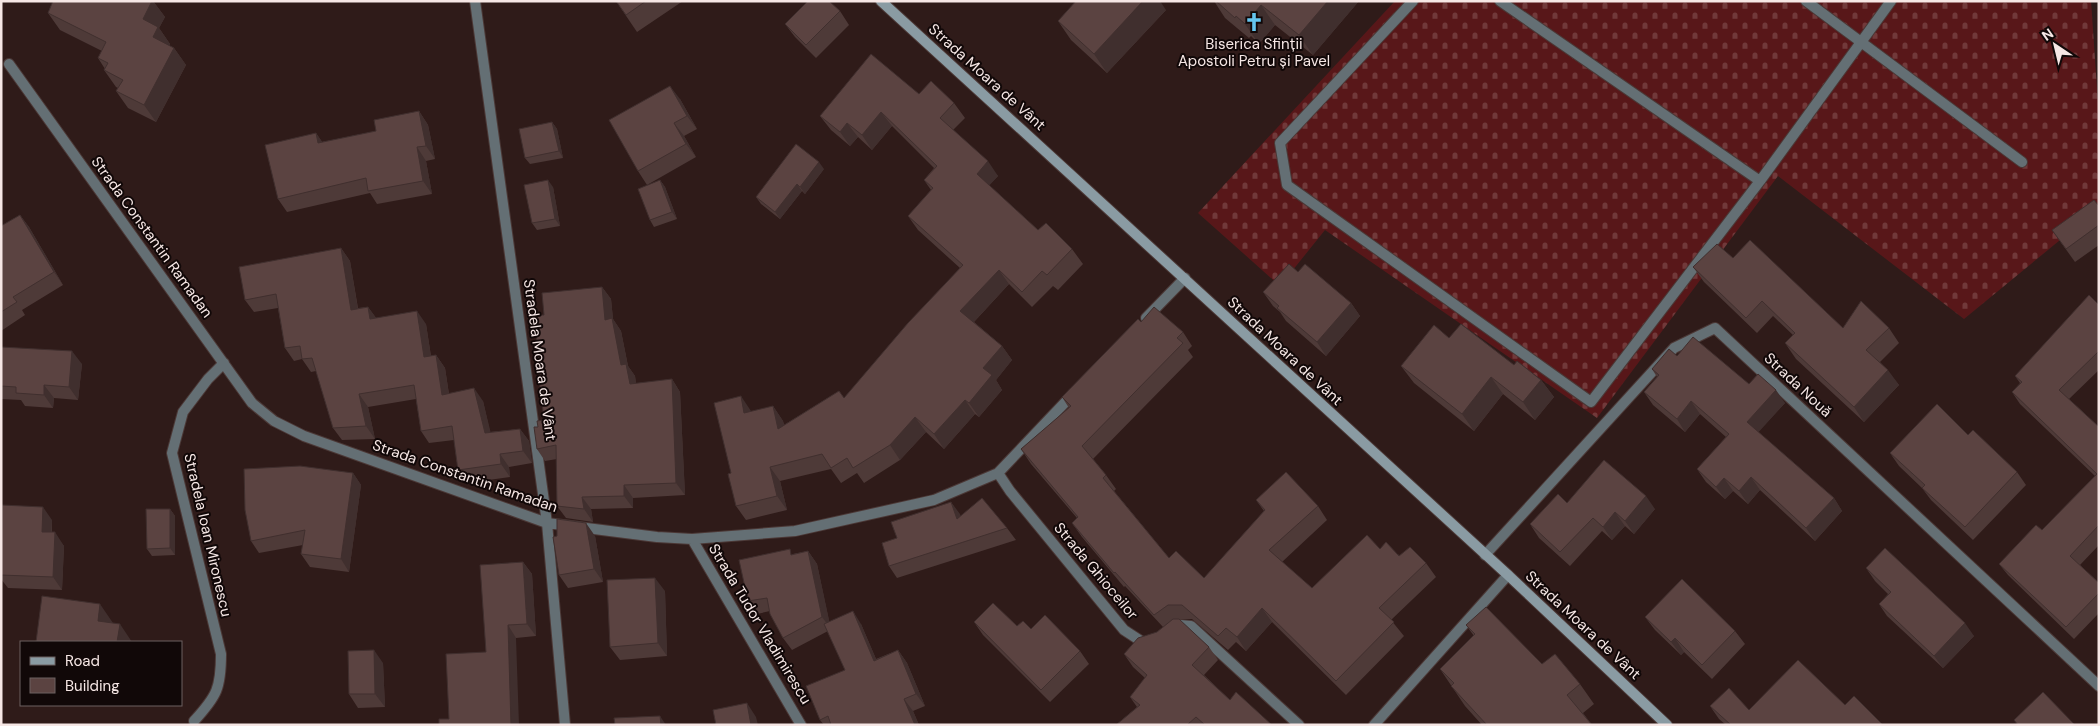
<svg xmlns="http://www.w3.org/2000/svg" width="2100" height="726" font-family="'DM Sans',sans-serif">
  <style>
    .cemetery { fill: url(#cemetery-stones) }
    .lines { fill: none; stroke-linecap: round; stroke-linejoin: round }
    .lane-casing { stroke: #4b3836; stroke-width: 12 }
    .street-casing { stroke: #4b3836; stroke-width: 12 }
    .secondary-casing { stroke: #4b3836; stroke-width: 12 }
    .lane { stroke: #646f74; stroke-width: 10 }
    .street { stroke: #646f74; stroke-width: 10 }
    .secondary { stroke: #8a9ba3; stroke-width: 10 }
    .wall { fill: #4e3a38 }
    .shaded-wall { fill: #402f2e }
    .building { fill: #5b4341; stroke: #402f2e }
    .labels { text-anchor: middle; stroke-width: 4; stroke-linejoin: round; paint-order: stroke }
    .poi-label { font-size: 15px; fill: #f6e7e5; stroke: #110808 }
    .street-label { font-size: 15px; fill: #f6e7e5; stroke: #110808 }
  </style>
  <defs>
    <pattern id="cemetery-stones" width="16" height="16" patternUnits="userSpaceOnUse" patternTransform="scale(1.25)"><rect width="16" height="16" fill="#581719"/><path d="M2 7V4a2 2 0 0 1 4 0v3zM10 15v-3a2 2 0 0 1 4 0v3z" fill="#71393a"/></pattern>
  </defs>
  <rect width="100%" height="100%" fill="#2f1b19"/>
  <!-- cemetery -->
  <path class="cemetery" d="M 1395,1 L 2091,1 L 2099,117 L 2099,208 L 1964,319 L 1778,176 L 1597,418 L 1325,230 L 1280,286 L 1198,213 Z"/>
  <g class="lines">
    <!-- lane casing -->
    <g class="lane-casing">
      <path id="lane" d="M 1413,1 L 1280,143 L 1287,185 L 1591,402 L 1760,181 L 1891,1
        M 1500,1 L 1760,181
        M 1806,1 L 2022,162"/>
    </g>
    <!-- street casing -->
    <g class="street-casing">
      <path id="street" d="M 475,1 L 547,523 L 565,725
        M 9,64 L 252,403 L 274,421 L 304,436 L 547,523 L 657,537 L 692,539 L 795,531 L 934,500 L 998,473 L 1074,393
        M 1146,318 L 1185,278
        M 998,473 L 1010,491 L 1124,630 L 1147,645
        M 692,539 L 801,725
        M 1485,555 L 1674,348 L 1715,328 L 2099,686
        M 1174,629 L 1180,625 L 1191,626 L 1299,725
        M 194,721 C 217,696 221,688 221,654 L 172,453 L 183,412 L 208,379 L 224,363
        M 1374,725 L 1508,575"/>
    </g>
    <!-- secondary casing -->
    <g class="secondary-casing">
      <path id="secondary" d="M 881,1 L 1508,575 L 1667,725"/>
    </g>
    <!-- lane -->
    <use href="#lane" class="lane"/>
    <!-- street -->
    <use href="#street" class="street"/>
    <!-- secondary -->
    <use href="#secondary" class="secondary"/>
  </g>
  <!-- wall -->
  <path class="wall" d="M 53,1 L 153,1 L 165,17 L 159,28 L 170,44 L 169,46 L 174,48 L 186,65 L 156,122 L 128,108 L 116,91 L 118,88 L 116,87 L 104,70 L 105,69 L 98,58 L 102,51 L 60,30 L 48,13 Z
    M 616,1 L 683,1 L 637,32 Z
    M 1214,1 L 1359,1 L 1313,55 L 1275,25 L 1259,44 L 1251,36 L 1249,38 L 1225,18 Z
    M 1166,10 L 1107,73 L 1071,40 L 1058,21 Z
    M 840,11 L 849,25 L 816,58 L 795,37 L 785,24 Z
    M 919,94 L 954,103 L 965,118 L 953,130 L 998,176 L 989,185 L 1038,230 L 1072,249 L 1083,264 L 1058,290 L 1053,286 L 1032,307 L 1009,284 L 974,322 L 1002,346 L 1012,360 L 996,380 L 1002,390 L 979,417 L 975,414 L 944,449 L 926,432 L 900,460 L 864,483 L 857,473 L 841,483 L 831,469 L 780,481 L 787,510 L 746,520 L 736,506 L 731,473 L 751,411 L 751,412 L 773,406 L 783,421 L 784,425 L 839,391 L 844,398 L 960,268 L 918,230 L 908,216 L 931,190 L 924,180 L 934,168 L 892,126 L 872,150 L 858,137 L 850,146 L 831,130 L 820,116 Z
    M 680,99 L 697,129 L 684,136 L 696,157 L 647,185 L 638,171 Z
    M 419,111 L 428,125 L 435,159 L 426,161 L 432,194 L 377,204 L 370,193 L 287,212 L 278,199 L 316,133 L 322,142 L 376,131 Z
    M 552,122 L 557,129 L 563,158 L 530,164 L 525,158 Z
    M 824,169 L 805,194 L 802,191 L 780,219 L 761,204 L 756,197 Z
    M 660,180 L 665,187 L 677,219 L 654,227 L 650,220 Z
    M 553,187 L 560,226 L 537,230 L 532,223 Z
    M 2099,206 L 2099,245 L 2075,262 L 2052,230 Z
    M 20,215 L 29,227 L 63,285 L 22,310 L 25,315 L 1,331 L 1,226 Z
    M 341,248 L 350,261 L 358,308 L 368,307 L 376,318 L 426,324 L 431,356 L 436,355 L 445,368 L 449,394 L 483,401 L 490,432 L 520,429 L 529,441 L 532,463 L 509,467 L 510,477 L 467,483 L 458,470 L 454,440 L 429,443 L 421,431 L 416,399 L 368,407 L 375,439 L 342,440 L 333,428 L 316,371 L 311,372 L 302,359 L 294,361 L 285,348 L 278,308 L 254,312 L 245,300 Z
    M 1733,258 L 1843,328 L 1889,328 L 1899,343 L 1880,362 L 1899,385 L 1864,422 L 1796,359 L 1785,343 L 1793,335 L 1773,316 L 1757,333 L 1704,282 L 1693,267 Z
    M 1298,272 L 1351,303 L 1360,316 L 1326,356 L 1286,321 L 1280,312 L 1273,306 L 1263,292 Z
    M 602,287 L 611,299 L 613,319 L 621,331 L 628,366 L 635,376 L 636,384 L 672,379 L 680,392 L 685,495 L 633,498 L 633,508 L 591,509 L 593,522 L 566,518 L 557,506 L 557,459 L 545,461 L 537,449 L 538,427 L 544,420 L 540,370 L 544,315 Z
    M 2099,305 L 2099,370 L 2069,399 L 2099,427 L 2099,545 L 2080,565 L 2099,583 L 2099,613 L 2074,639 L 2008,575 L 1999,564 L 2042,530 L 2095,476 L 2020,404 L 2012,392 L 2020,383 L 2015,376 Z
    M 1183,332 L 1192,346 L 1188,350 L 1193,357 L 1093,459 L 1106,475 L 1116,489 L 1114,491 L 1169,558 L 1204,578 L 1264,511 L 1256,500 L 1318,506 L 1327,520 L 1282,562 L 1312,588 L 1380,549 L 1426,563 L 1436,577 L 1391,620 L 1404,636 L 1346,695 L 1272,622 L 1246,651 L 1236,642 L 1228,650 L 1192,619 L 1177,619 L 1209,647 L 1218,660 L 1204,675 L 1230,700 L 1272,725 L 1116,725 L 1137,707 L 1130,697 L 1145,678 L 1133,667 L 1124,654 L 1157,632 L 1163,627 L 1125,586 L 1124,587 L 1082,537 L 1072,523 L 1077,518 L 1031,464 L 1021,449 L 1069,408 L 1062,397 Z
    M 1449,338 L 1514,365 L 1541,380 L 1554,397 L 1535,420 L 1503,394 L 1474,431 L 1414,383 L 1401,366 Z
    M 1,347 L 82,364 L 78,400 L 54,398 L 53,408 L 25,406 L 21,400 L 1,399 Z
    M 1677,356 L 1749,384 L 1785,403 L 1758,432 L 1834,498 L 1842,511 L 1815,541 L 1760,490 L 1748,504 L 1733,491 L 1725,499 L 1706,482 L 1697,469 L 1726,437 L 1700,414 L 1685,432 L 1653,405 L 1644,392 L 1657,377 L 1652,369 Z
    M 1968,435 L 2017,472 L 2026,485 L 1973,540 L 1931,500 L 1922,488 L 1899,466 L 1890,453 Z
    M 353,473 L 361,485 L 349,572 L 310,567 L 301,554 L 303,545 L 259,553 L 251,541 Z
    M 951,502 L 960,516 L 1007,528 L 1016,540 L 897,578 L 889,566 L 897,538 Z
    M 1567,503 L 1655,509 L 1634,534 L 1625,526 L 1612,540 L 1602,531 L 1570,566 L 1539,538 L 1530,524 Z
    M 170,509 L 175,516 L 175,555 L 152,556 L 147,549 Z
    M 1,516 L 52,520 L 52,532 L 64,546 L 62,590 L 8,588 L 1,579 Z
    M 595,536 L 603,582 L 568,588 L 559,575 Z
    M 808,551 L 817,564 L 829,621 L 861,624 L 876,659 L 898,650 L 907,663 L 925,706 L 913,711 L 919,725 L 824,725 L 820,720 L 845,670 L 828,631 L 792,650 L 783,638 L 770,611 L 757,614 L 748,601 L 793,554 Z
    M 523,562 L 532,574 L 536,636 L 516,638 L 449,719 L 486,652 Z
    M 1866,568 L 1974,636 L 1943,668 L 1887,616 L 1879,604 L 1888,594 L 1875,581 Z
    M 665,591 L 667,656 L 620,660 L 610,647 Z
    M 1645,617 L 1735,631 L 1745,644 L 1712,679 L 1684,652 L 1681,655 L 1655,630 Z
    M 974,622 L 1017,626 L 1031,629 L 1080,651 L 1089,664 L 1050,702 L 983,635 Z
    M 1466,625 L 1580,684 L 1594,704 L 1583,713 L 1592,725 L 1482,725 L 1465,706 L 1440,669 L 1474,636 Z
    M 383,663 L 385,707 L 358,708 L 349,694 Z
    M 1845,705 L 1883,725 L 1726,725 L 1719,719 L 1710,706 L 1749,710 Z"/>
  <!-- shaded-wall -->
  <path class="shaded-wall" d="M 152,1 L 153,1 L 165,17 L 159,28 L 170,44 L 165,54 L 153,37 L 143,19 Z
    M 1143,1 L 1160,1 L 1166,10 L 1107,73 L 1094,54 Z
    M 1328,1 L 1359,1 L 1313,55 L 1299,35 Z
    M 1261,5 L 1275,25 L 1259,44 L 1245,24 Z
    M 174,48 L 186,65 L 156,122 L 144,105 Z
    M 670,86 L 680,99 L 697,129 L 687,116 Z
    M 419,111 L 428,125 L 435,159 L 426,146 Z
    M 881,112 L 892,126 L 872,150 L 862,135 Z
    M 552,122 L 557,129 L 563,158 L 559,151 Z
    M 674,123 L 684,136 L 696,157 L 686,144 Z
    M 847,123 L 858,137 L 850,146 L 840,132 Z
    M 316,133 L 325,146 L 318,143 Z
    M 417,147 L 426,161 L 432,194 L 423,181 Z
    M 988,161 L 998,176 L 987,188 L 977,174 Z
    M 819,162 L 824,169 L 805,194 L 800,187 Z
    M 548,180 L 553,187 L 560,226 L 555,219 Z
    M 660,180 L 665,187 L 677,219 L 672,212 Z
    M 797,184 L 802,191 L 780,219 L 775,212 Z
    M 20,215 L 29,227 L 63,285 L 54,272 Z
    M 341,248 L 350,261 L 360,322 L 351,310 Z
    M 999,270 L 1009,284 L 970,326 L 960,311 Z
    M 602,287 L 611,299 L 613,319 L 621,331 L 628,366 L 635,376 L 638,397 L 630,384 L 621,365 L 605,320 Z
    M 1351,303 L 1360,316 L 1326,356 L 1317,342 Z
    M 368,307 L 377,319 L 370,319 Z
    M 417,311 L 426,324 L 433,370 L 424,357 Z
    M 1002,346 L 1012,360 L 996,380 L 1002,390 L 979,417 L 969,403 L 983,368 Z
    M 72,351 L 82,364 L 78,400 L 69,387 Z
    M 436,355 L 445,368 L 451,408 L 442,395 Z
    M 1888,370 L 1899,385 L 1864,422 L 1854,407 Z
    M 1491,377 L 1503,394 L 1474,431 L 1462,414 Z
    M 672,379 L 680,392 L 685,495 L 676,483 Z
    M 1541,380 L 1554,397 L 1535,420 L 1523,402 Z
    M 44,385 L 54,398 L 53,408 L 44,395 Z
    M 474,388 L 483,401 L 494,446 L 485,433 Z
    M 1776,390 L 1785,403 L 1756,435 L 1747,422 Z
    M 359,394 L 368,407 L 375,439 L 366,426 Z
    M 741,396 L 751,411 L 755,428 L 744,413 Z
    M 965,400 L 975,414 L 944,449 L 934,434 Z
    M 1691,401 L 1700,414 L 1685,432 L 1677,419 Z
    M 773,406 L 783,421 L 788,444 L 778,429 Z
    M 915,417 L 926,432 L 900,460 L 890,445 Z
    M 520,429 L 529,441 L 532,463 L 523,451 Z
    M 500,454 L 509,467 L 510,477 L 501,464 Z
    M 770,467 L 780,481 L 787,510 L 777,496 Z
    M 353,473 L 361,485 L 349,572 L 341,559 Z
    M 1751,477 L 1760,490 L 1748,504 L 1739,491 Z
    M 1724,478 L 1733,491 L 1725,499 L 1716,487 Z
    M 624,485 L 633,498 L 633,508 L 624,496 Z
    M 1646,496 L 1655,509 L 1634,534 L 1625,521 Z
    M 582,497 L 591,509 L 593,522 L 584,509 Z
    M 1834,498 L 1842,511 L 1815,541 L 1806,528 Z
    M 951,502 L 960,514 L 965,531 L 957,519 Z
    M 43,507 L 52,520 L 51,545 L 42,532 Z
    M 170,509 L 175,516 L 175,555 L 170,548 Z
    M 1615,512 L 1625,526 L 1612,540 L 1603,527 Z
    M 586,523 L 595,536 L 603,582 L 594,569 Z
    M 55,532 L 64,546 L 62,590 L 53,577 Z
    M 808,551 L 817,564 L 831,629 L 822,617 Z
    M 523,562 L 532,574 L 536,636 L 527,624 Z
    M 655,578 L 665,591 L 667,656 L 658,643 Z
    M 100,604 L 113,623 L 111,640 L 98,621 Z
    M 1262,608 L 1272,622 L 1246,651 L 1237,637 Z
    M 853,611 L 861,624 L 882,673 L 874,661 Z
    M 1965,623 L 1974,636 L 1943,668 L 1934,656 Z
    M 120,624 L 132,642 L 117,642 Z
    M 508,625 L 516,638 L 519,725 L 511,725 Z
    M 1675,638 L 1684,652 L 1681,655 L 1671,642 Z
    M 374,650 L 383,663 L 385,707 L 375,694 Z
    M 898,650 L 907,663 L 925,706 L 916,694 Z
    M 904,699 L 913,711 L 919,725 L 915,725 Z
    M 747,703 L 756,717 L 758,725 L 751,725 Z
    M 660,716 L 666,725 L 661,725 Z"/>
  <!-- building -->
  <path class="building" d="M 53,1 L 152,1 L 143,19 L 158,27 L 153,37 L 174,48 L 144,105 L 116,91 L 123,80 L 104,70 L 108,63 L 98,58 L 106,42 L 48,13 Z
    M 616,1 L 646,1 L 626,15 Z
    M 808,1 L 829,1 L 840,11 L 806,45 L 785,24 Z
    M 1076,1 L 1143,1 L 1094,54 L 1058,21 Z
    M 1216,1 L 1328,1 L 1299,35 L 1261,5 L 1245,24 L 1236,16 L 1235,18 Z
    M 871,54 L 919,94 L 931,81 L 954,103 L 940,118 L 988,161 L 977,174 L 1038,230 L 1046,223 L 1072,249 L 1047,275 L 1042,271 L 1022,292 L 999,270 L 960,311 L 1002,346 L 983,368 L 992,375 L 969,403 L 965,400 L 934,434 L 915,417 L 890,445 L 853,468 L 847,458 L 831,468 L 822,454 L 770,467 L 777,496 L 736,506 L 728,474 L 731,473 L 714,403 L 741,396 L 744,413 L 773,406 L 778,429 L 839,391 L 844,398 L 908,323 L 963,265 L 908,216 L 933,188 L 924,180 L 937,166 L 881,112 L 862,135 L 847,123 L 840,132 L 820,116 Z
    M 670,86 L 687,116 L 674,123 L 686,144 L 638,171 L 609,120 Z
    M 419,111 L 426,146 L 417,147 L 423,181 L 368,191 L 366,178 L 278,199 L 265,145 L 316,133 L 318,143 L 376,131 L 374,120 Z
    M 552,122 L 559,151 L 525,158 L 519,129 Z
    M 796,144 L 819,162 L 800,187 L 797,184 L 775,212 L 756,197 Z
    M 548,180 L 555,219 L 532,223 L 524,185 Z
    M 660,180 L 672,212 L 650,220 L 638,189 Z
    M 2094,200 L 2099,206 L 2099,225 L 2066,249 L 2052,230 Z
    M 20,215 L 54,272 L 13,297 L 17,302 L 1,312 L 1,226 Z
    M 1750,240 L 1843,328 L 1861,301 L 1889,328 L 1866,350 L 1888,370 L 1854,407 L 1785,343 L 1795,333 L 1762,301 L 1746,318 L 1693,267 L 1717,244 L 1733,258 Z
    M 341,248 L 351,310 L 368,307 L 370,319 L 417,311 L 424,357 L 436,355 L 442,395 L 474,388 L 485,433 L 520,429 L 523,451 L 500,454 L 501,464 L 458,470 L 452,426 L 421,431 L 414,385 L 359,394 L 366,426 L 333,428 L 312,358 L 302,359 L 300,346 L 285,348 L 276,294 L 245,300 L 239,267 Z
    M 1289,264 L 1298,272 L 1305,264 L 1351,303 L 1317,342 L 1277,308 L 1279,306 L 1263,292 Z
    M 602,287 L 605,320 L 612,318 L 621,365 L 626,364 L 630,384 L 672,379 L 676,483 L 624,485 L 624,496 L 582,497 L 584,509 L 557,506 L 556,445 L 537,449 L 534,427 L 538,427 L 537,421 L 544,420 L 538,370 L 540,370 L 534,315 L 544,315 L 542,293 Z
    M 2089,295 L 2099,305 L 2099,351 L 2059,390 L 2099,427 L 2099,525 L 2070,556 L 2099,583 L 2099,593 L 2066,627 L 1999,564 L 2036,525 L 2042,530 L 2097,474 L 2012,392 L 2022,382 L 2015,376 Z
    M 1154,307 L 1183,332 L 1177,338 L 1183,343 L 1082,446 L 1106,475 L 1103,478 L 1169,558 L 1176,551 L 1204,578 L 1265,510 L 1256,500 L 1286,472 L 1318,506 L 1269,550 L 1312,588 L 1367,535 L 1380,549 L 1386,542 L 1399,556 L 1410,547 L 1426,563 L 1379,608 L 1394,622 L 1336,681 L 1262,608 L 1237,637 L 1226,628 L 1218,636 L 1182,605 L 1168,605 L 1154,615 L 1115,572 L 1114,573 L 1072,523 L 1078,517 L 1021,449 L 1071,406 L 1062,397 L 1138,319 L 1141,322 Z
    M 1461,324 L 1514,365 L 1517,361 L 1541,380 L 1523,402 L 1491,377 L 1462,414 L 1401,366 L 1434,325 L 1449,338 Z
    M 1693,337 L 1749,384 L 1758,374 L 1776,390 L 1747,422 L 1834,498 L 1806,528 L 1751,477 L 1739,491 L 1724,478 L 1716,487 L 1697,469 L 1729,434 L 1691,401 L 1677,419 L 1644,392 L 1659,375 L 1652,369 L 1669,349 L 1677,356 Z
    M 1,347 L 72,351 L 69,387 L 44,385 L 44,395 L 16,393 L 16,387 L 1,386 Z
    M 1937,404 L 1968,435 L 1973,430 L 2017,472 L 1965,527 L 1922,488 L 1925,485 L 1890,453 Z
    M 1604,460 L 1646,496 L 1625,521 L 1615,512 L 1603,527 L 1593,518 L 1560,552 L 1530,524 L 1558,494 L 1567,503 Z
    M 300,466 L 353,473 L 341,559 L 301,554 L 305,530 L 251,541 L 245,510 L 244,469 Z
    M 982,498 L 1007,528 L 889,566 L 882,543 L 897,538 L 891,522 L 951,502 L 957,519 Z
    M 2,505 L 43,507 L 42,532 L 55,532 L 53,577 L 1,575 Z
    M 146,509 L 170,509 L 170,548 L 147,549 Z
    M 557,519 L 586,523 L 594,569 L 559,575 L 553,537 L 557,536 Z
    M 1885,548 L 1965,623 L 1934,656 L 1879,604 L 1891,592 L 1866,568 Z
    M 790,549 L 791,555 L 808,551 L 822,617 L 783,638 L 770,614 L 767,598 L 748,601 L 739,560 Z
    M 523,562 L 527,624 L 508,625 L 511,725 L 439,725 L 439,719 L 449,719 L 446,654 L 486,652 L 480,565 Z
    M 655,578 L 658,643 L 610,647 L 607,580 Z
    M 1682,579 L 1735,631 L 1702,665 L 1675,638 L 1671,642 L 1645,617 Z
    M 42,596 L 100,604 L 98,621 L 120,624 L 117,642 L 36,642 Z
    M 993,603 L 1017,626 L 1023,621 L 1031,629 L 1045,615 L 1080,651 L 1041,690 L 974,622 Z
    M 1486,607 L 1542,664 L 1555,654 L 1580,684 L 1567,695 L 1592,725 L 1487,725 L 1451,686 L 1454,683 L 1440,669 L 1475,634 L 1466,625 Z
    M 853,611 L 874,661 L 898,650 L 916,694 L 904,699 L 915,725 L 831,725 L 828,716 L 820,720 L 806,686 L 845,670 L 824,624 Z
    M 1173,619 L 1179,619 L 1209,647 L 1192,665 L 1230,700 L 1236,692 L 1272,725 L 1205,725 L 1196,717 L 1187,725 L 1116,725 L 1140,705 L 1130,697 L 1147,675 L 1124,654 L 1138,638 L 1157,632 Z
    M 374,650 L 375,694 L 349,694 L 348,651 Z
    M 1798,660 L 1845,705 L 1854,696 L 1883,725 L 1731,725 L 1710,706 L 1729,688 L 1749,710 Z
    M 2043,692 L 2075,725 L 2018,725 L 2014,720 Z
    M 747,703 L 751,725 L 716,725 L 713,710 Z
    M 660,716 L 661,725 L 615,725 L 614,718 Z"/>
  <!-- icons -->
  <defs>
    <g id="church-bare" transform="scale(1.5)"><path d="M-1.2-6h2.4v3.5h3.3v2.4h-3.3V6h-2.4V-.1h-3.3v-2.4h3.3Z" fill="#64c5ee" stroke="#110808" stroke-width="2.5" paint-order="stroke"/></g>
  </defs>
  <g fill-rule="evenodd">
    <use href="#church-bare" x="1254" y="22"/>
  </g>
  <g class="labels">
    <!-- poi labels -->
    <g class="poi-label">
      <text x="1254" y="49">Biserica Sfinții<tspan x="1254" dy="17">Apostoli Petru și Pavel</tspan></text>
    </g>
    <!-- street labels -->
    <g class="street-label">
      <text transform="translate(987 77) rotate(42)" y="5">Strada Moara de Vânt</text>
      <text transform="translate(152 237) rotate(54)" y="5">Strada Constantin Ramadan</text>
      <text transform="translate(1285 351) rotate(43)" y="5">Strada Moara de Vânt</text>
      <text transform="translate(540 360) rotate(82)" y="5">Stradela Moara de Vânt</text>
      <text transform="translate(1798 385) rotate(43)" y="5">Strada Nouă</text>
      <text transform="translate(465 476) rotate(19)" y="5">Strada Constantin Ramadan</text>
      <text transform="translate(208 535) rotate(77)" y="5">Stradela Ioan Mironescu</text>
      <text transform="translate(1096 571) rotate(50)" y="5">Strada Ghioceilor</text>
      <text transform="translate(760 624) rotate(59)" y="5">Strada Tudor Vladimirescu</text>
      <text transform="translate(1583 625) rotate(43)" y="5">Strada Moara de Vânt</text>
    </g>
  </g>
  <!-- border -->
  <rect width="2100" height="726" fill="none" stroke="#f6e7e5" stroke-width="5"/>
  <!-- legend -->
  <rect x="20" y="641" width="162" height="65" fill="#110808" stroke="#6d6160"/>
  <rect x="30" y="657" width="25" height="8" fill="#8a9ba3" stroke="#6d6160"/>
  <text x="65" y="666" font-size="15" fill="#f6e7e5">Road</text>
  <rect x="30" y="678" width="25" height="15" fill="#5b4341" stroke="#6d6160"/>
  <text x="65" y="691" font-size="15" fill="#f6e7e5">Building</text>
  <!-- north arrow -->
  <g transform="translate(2055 45) rotate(325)" stroke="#110808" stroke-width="4" paint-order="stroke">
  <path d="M0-4L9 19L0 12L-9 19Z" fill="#f6e7e5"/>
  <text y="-8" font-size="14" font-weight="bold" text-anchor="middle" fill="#f6e7e5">N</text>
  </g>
</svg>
